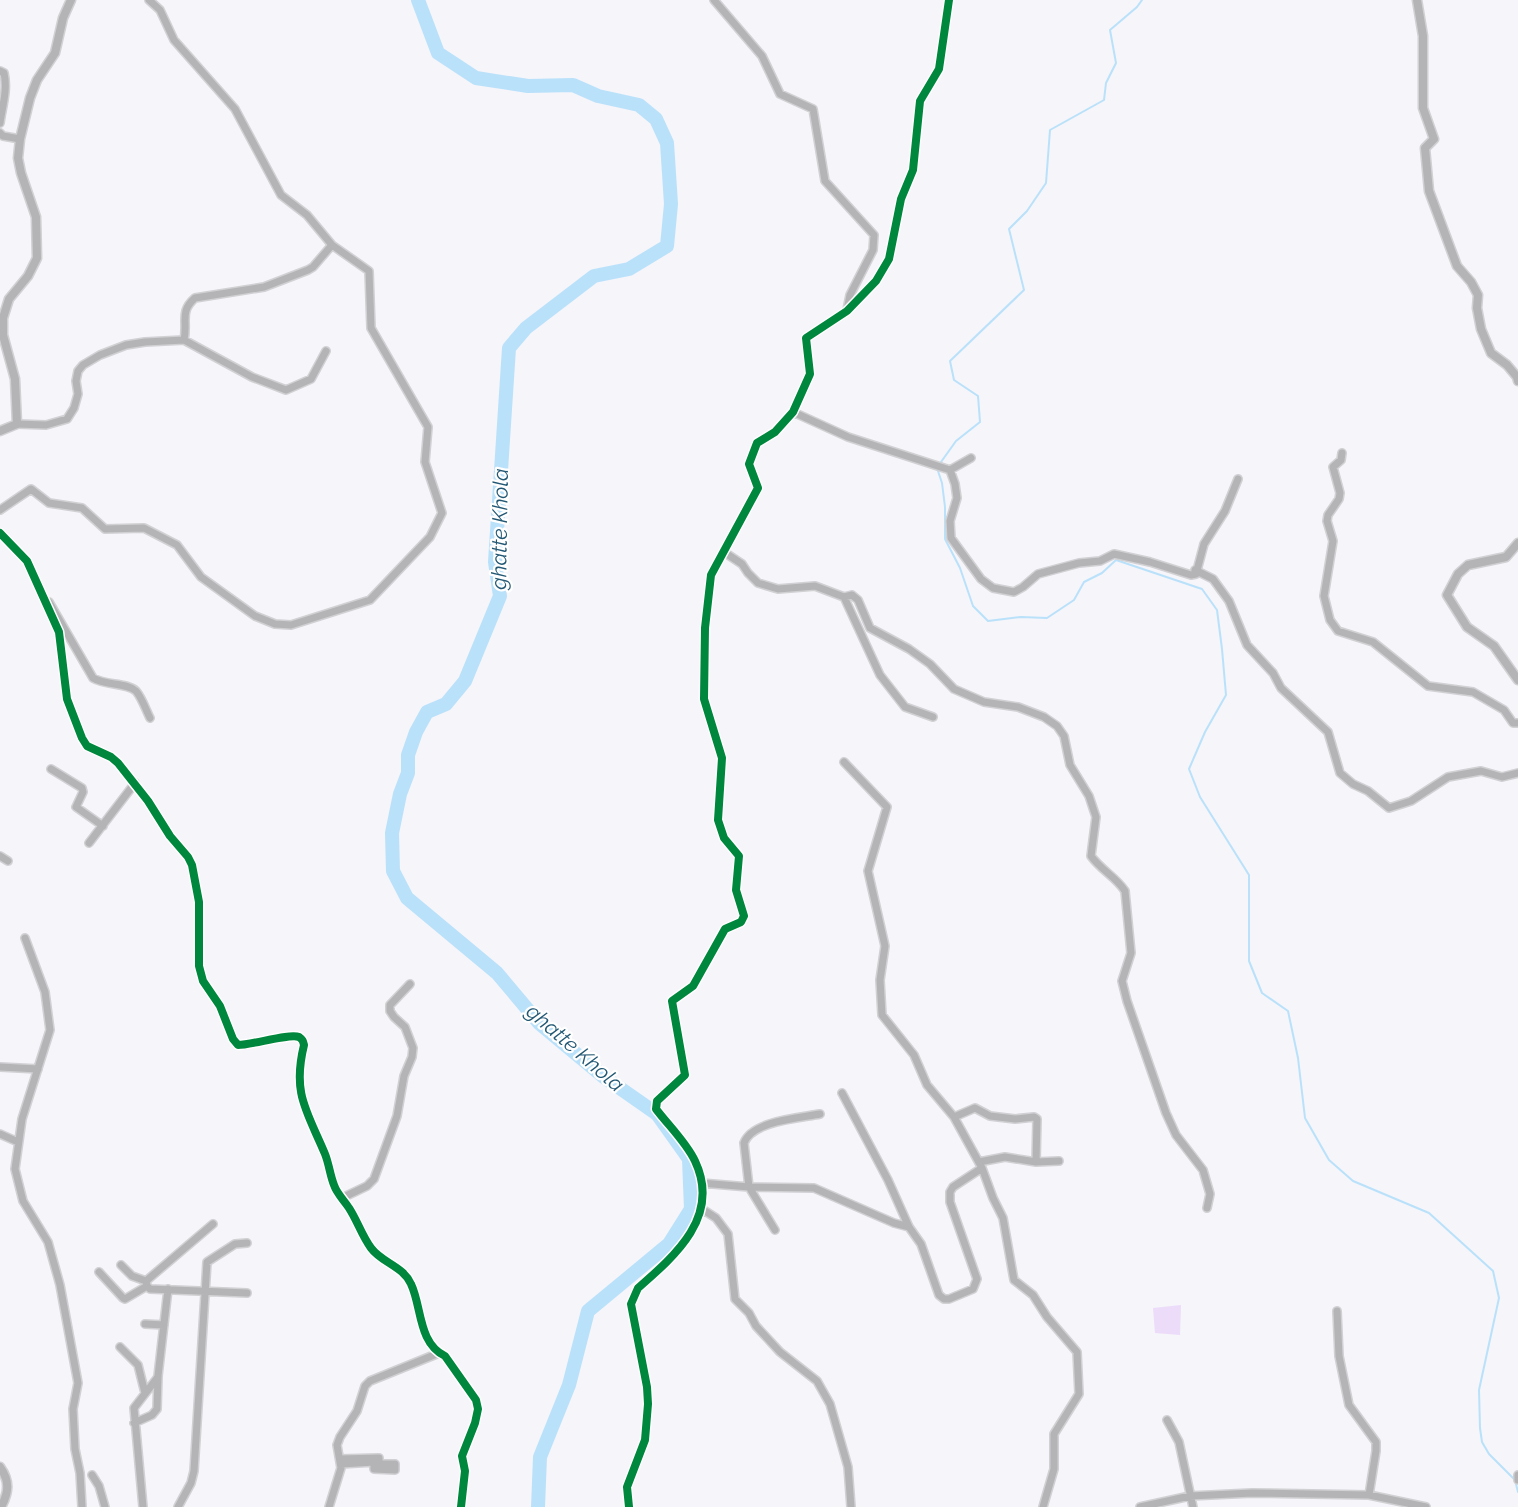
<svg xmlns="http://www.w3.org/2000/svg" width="1518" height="1507" font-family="Raleway,sans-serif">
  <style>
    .green { fill: #ecdbf9 }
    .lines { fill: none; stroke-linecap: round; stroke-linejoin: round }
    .stream { stroke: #bae1fa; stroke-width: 2 }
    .river { stroke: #bae1fa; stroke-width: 14 }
    .minor-casing { stroke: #d1d1d4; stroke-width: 10 }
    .tertiary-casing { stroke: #d1d1d4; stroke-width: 11 }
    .minor { stroke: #b4b4b7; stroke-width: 7 }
    .tertiary { stroke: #b4b4b7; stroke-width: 8 }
    .cycleway-casing { stroke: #fff; stroke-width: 11 }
    .cycleway { stroke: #00873e; stroke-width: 8 }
    .labels { text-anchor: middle; stroke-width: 4.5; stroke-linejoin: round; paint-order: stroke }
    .water-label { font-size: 21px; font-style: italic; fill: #225874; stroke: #fff }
  </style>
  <rect width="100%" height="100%" fill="#f5f5fa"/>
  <!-- green -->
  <path class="green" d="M 1181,1305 L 1180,1335 L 1155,1333 L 1153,1308 Z"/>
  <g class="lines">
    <!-- stream -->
    <path class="stream" d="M 942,464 L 941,462 L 956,441 L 980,422 L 978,396 L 954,380 L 950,361 L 1024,290 L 1009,229 L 1027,211 L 1046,183 L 1050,130 L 1104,100 L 1106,83 L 1116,63 L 1110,30 L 1137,7 L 1142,0
      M 937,468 L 942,483 L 945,507 L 945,539 L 960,568 L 973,606 L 988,621 L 1021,617 L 1047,618 L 1074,600 L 1084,582 L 1102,573 L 1116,560 L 1202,589 L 1217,610 L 1222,649 L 1226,695 L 1205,732 L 1189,769 L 1200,797 L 1249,875 L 1249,961 L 1262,993 L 1288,1011 L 1298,1058 L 1305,1118 L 1329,1160 L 1353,1181 L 1429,1213 L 1493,1271 L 1499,1298 L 1479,1390 L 1480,1428 L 1482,1442 L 1489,1454 L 1515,1480 L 1518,1492"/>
    <!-- river -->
    <path class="river" d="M 418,0 L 438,53 L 476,78 L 528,86 L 573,85 L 598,96 L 639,105 L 656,119 L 667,143 L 671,204 L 667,246 L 629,269 L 594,276 L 526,328 L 509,348 L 495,562 L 500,596 L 465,681 L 446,704 L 427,712 L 416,732 L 408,755 L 408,773 L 400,794 L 392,833 L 393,871 L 407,898 L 497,973 L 539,1023 L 604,1077 L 657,1114 L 689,1159 L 691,1209 L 669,1244 L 588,1311 L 569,1385 L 540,1457 L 538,1507"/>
    <!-- minor casing -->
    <g class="minor-casing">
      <path id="minor" d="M 714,0 L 762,56 L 780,94 L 813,109 L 825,181 L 874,235 L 873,250 L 850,295 L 847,310
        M 0,71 L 4,73 C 8,90 2,107 0,123
        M 0,133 L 3,136 L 20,139
        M 184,340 C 188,321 179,312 195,298 L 264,287 L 308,270 L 313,267 L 332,245
        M 793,412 L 848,437 L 950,470 L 971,458
        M 17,424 L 46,425 L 67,419 L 74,408 L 78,394 L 76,381 L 78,371 L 83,365 L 100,355 L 126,345 L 145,342 L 184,340 L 252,377 L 286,390 L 311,379 L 326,351
        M 1342,453 L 1341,460 L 1333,467 L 1340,493 L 1339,499 L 1328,515 L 1327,521 L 1333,541 L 1324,596 L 1330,620 L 1338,631 L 1373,642 L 1428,686 L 1473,692 L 1504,710 L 1513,723 L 1518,723
        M 950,470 L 955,484 L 957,498 L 950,521 L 951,538 L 981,579 L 993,588 L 1014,592 L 1023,587 L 1038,574 L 1079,563 L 1100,561 L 1114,554 L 1150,562 L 1191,575 L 1196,574 L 1204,544 L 1225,511 L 1238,479
        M 0,510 L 31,489 L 49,503 L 82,508 L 105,529 L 144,528 L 177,545 L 201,577 L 255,616 L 275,624 L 291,625 L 370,600 L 430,537 L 442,513 L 425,462 L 428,427 L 371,328 L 369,271 L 332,245 L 307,215 L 281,195 L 235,109 L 174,40 L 160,10 L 149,0
        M 0,533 L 27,561 L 59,632 L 67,699 L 82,738 L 87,746 L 111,757 L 118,763 L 148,801 L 170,836 L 188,857 L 192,865 L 199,902 L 199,966 L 203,981 L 220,1006 L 233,1039 L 238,1045 C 252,1045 290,1033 299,1037 C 303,1040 303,1041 304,1045 C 292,1094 307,1111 325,1154 C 329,1164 330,1175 334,1185 C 337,1194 344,1200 349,1208 C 357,1220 362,1236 371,1248 C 382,1263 403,1266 411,1284 C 422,1307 418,1343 445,1356 L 476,1400 L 478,1409 L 475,1423 L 462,1456 L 465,1471 L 461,1507
        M 724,552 L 742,564 L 748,573 L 758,583 L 778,589 L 815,586 L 844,597 L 852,595 L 858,600 L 870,628 L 909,649 L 930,664 L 954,689 L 984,702 L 1018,707 L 1044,717 L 1057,726 L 1064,736 L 1070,765 L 1089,796 L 1096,817 L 1091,856 C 1101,870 1116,877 1125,891 L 1131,953 L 1122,981 L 1127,1001 L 1166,1113 L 1176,1135 L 1203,1170 L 1210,1194 L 1207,1208
        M 1195,570 L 1213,579 L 1229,601 L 1247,645 L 1273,673 L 1281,688 L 1328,732 L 1340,773 L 1353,784 L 1368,791 L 1389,808 L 1411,801 L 1448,777 L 1481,771 L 1502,777 L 1518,773
        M 844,597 L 880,675 L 905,707 L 933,717
        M 49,602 L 93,678 C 106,686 126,682 136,691 C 142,698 146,710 150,718
        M 844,762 L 887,807 L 868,871 L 885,946 L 880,980 L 882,1015 L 914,1055 L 927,1085 L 954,1117 L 982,1168 L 993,1198 L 1003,1218 L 1014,1280 L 1033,1295 L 1047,1317 L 1077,1352 L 1079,1394 L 1054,1434 L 1054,1469 L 1043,1507
        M 51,769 L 82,788 L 83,792 L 76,807 L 103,826
        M 89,843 L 135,783
        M 0,856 L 8,861
        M 25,938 L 45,992 L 50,1030 L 22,1119 L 15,1169 L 23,1201 L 48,1242 L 60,1285 L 78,1383 L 73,1409 L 75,1449 L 80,1473 L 82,1507
        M 0,1067 L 38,1069
        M 842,1093 L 888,1180 L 909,1227 L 921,1244 L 939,1295 L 944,1299 L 949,1299 L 973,1289 L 977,1279 L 950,1202 L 950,1192 L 953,1187 L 982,1168
        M 954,1117 L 975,1108 L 990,1116 L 1015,1119 L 1034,1117 L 1037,1119 L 1036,1162
        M 0,1134 L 18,1142
        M 979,1162 L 1005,1157 L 1036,1162 L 1059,1161
        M 701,1183 L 749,1187 L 814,1188 L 894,1223 L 909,1227
        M 342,1198 L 367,1186 L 374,1179 L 397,1116 L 404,1076 L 412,1057 L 413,1048 L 405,1027 L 394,1017 L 390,1011 L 390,1005 L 410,984
        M 702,1209 L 716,1218 L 728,1234 L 735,1299 L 749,1313 L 756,1326 L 780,1352 L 817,1381 L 830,1404 L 848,1467 L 851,1507
        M 775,1230 L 749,1187 L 744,1143 C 752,1121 799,1118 820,1114
        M 121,1265 L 132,1276 L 146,1281 L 147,1286 L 150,1289 L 247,1293
        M 99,1272 L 123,1298 L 125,1299 L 147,1286
        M 146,1281 L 213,1224
        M 1337,1311 L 1339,1356 L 1349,1405 L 1376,1442 L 1376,1451 L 1369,1495
        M 145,1324 L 164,1325
        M 120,1347 L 138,1365 L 145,1393
        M 1167,1420 L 1179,1442 L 1193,1507
        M 134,1423 L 152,1415 L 157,1409 L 158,1376 L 168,1289
        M 340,1459 L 379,1458 L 379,1464 L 395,1464 L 395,1470 L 374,1469 L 374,1462 L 341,1464
        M 92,1475 L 99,1486 L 105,1507
        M 1518,1475 L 1518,1480
        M 143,1507 L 134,1408 L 158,1377
        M 178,1507 L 191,1483 L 194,1471 L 207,1262 L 235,1244 L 247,1243
        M 329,1507 L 341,1468 L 337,1445 L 340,1437 L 357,1411 L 365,1386 L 370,1381 L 439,1353
        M 629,1507 L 627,1487 L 645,1440 L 648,1404 L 647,1387 L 631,1304 L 638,1288 C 676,1255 721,1216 695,1161 C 686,1142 668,1125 656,1109 L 657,1101 L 685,1075 L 672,1001 L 693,986 L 725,929 L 741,922 L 744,916 L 736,890 L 739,856 L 724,838 L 718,820 L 722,758 L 704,699 L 705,628 L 711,575 L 758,488 L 749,464 L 757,443 L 775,432 L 793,412 L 810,374 L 806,338 L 847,311 L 876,281 L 889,259 L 901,199 L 913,170 L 920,101 L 939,69 L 949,0
        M 1140,1507 L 1190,1496 L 1252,1493 L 1369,1495 L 1426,1507"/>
    </g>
    <!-- tertiary casing -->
    <g class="tertiary-casing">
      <path id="tertiary" d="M 1417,0 L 1423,36 L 1423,108 L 1434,139 L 1425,148 L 1429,191 L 1457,266 L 1471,282 L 1478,295 L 1477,308 L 1481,329 L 1491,353 L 1507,365 L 1517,377 L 1518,381
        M 0,431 L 17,424 L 15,379 L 3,335 L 3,318 L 9,299 L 28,276 L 37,258 L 36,217 L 21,173 L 18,158 L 20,139 L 30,98 L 37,80 L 55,53 L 63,18 L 71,0
        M 1518,543 L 1506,557 L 1468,565 L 1458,574 L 1447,595 L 1467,627 L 1494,646 L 1518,680
        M 0,1467 C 10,1481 9,1492 1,1507"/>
    </g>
    <!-- minor -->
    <use href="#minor" class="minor"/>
    <!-- tertiary -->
    <use href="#tertiary" class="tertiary"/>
    <!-- cycleway casing -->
    <g class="cycleway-casing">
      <path id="cycleway" d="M 0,533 L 27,561 L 59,632 L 67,699 L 82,738 L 87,746 L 111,757 L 118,763 L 148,801 L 170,836 L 188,857 L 192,865 L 199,902 L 199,966 L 203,981 L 220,1006 L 233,1039 L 238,1045 C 252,1045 290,1033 299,1037 C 303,1040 303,1041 304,1045 C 292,1094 307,1111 325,1154 C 329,1164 330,1175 334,1185 C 337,1194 344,1200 349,1208 C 357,1220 362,1236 371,1248 C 382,1263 403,1266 411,1284 C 422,1307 418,1343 445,1356 L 476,1400 L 478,1409 L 475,1423 L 462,1456 L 465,1471 L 461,1507
        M 629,1507 L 627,1487 L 645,1440 L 648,1404 L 647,1387 L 631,1304 L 638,1288 C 676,1255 721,1216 695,1161 C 686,1142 668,1125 656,1109 L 657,1101 L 685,1075 L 672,1001 L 693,986 L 725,929 L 741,922 L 744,916 L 736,890 L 739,856 L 724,838 L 718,820 L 722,758 L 704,699 L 705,628 L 711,575 L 758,488 L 749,464 L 757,443 L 775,432 L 793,412 L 810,374 L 806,338 L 847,311 L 876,281 L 889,259 L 901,199 L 913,170 L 920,101 L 939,69 L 949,0"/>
    </g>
    <!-- cycleway -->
    <use href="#cycleway" class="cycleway"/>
  </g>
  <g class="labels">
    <!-- water labels -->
    <g class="water-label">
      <text transform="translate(500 529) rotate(-89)" y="7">ghatte Khola</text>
      <text transform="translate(575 1048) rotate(41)" y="7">ghatte Khola</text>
    </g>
  </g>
</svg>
